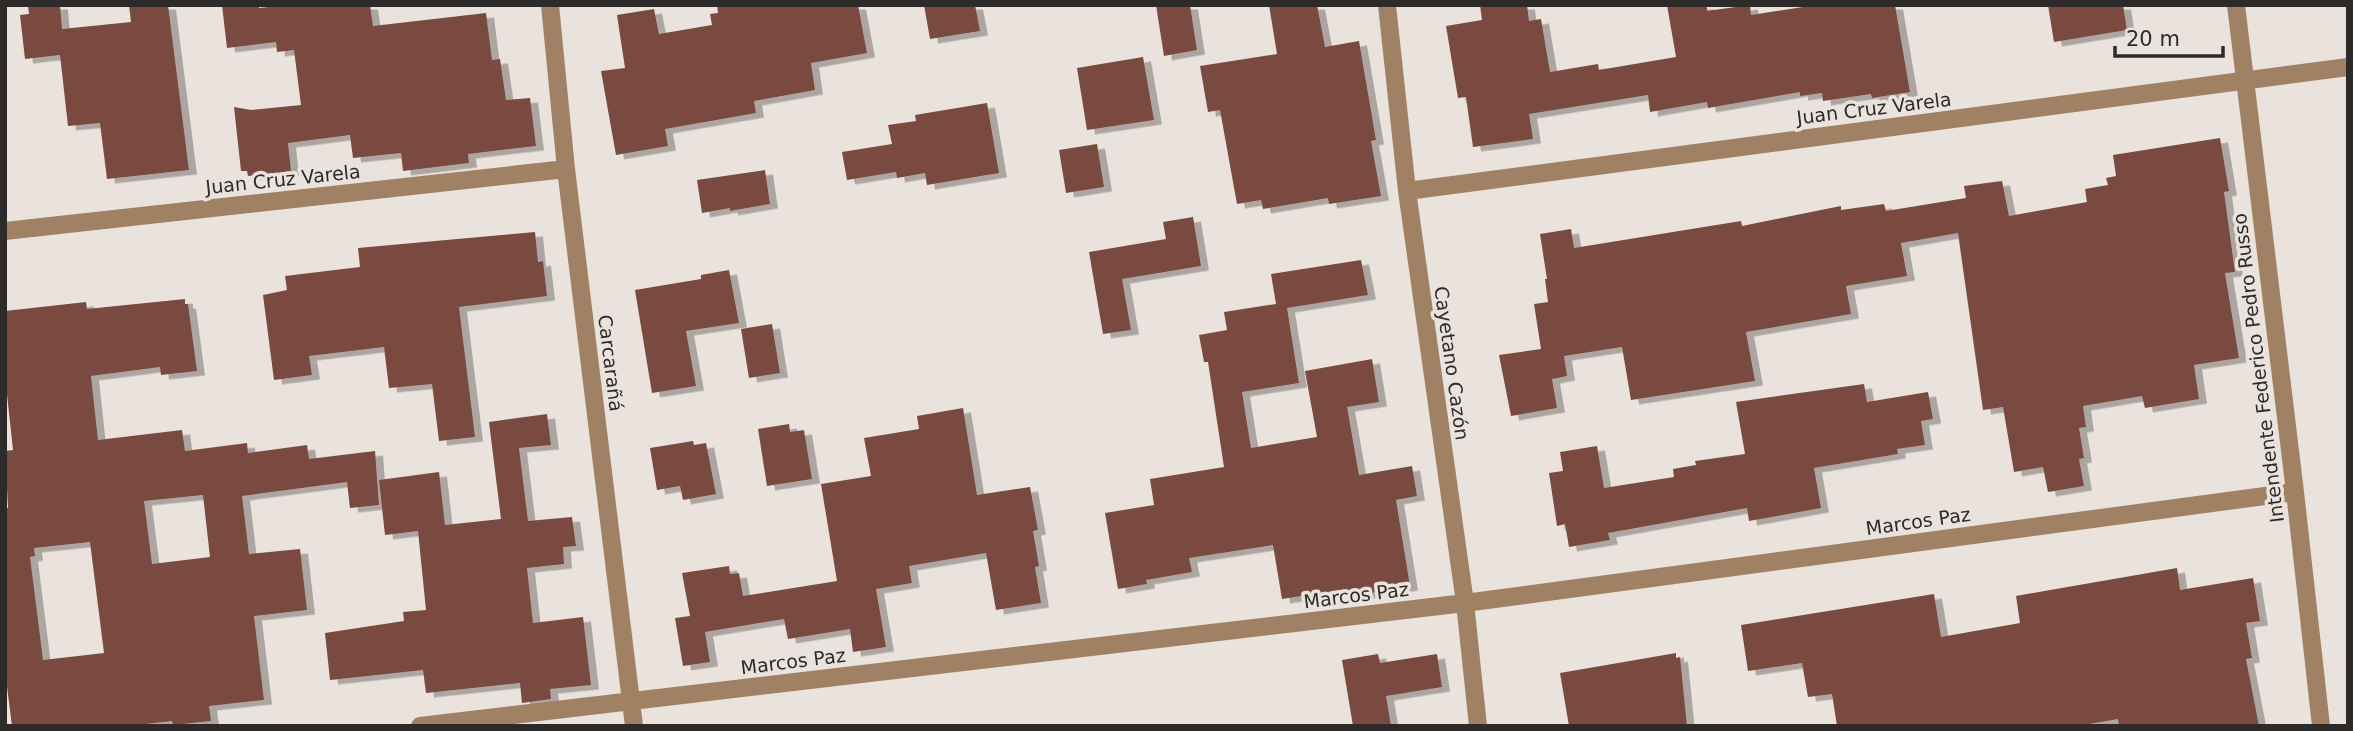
<svg xmlns="http://www.w3.org/2000/svg" width="2353" height="731" font-family="'DejaVu Sans',sans-serif">
  <style>
    .building { fill: #7a4a40; fill-rule: evenodd; filter: url(#shadow) }
    .lines { fill: none; stroke-linecap: round; stroke-linejoin: round }
    .minor { stroke: #a18163; stroke-width: 18 }
    .labels { text-anchor: middle; stroke-width: 7; stroke-linejoin: round; paint-order: stroke }
    .street-label { font-size: 19px; fill: #2d2b29; stroke: #eae2dd }
  </style>
  <defs>
    <filter id="shadow"><feDropShadow dx="8" dy="4.5" stdDeviation="0" flood-color="#0004"/></filter>
  </defs>
  <rect width="100%" height="100%" fill="#eae2dd"/>
  <!-- building -->
  <path class="building" d="M 28,5 L 60,5 L 62,29 L 131,22 L 129,5 L 168,5 L 189,170 L 107,179 L 100,123 L 68,126 L 60,55 L 25,59 L 20,15 L 29,14 Z
    M 222,5 L 259,5 L 259,8 L 288,5 L 370,5 L 373,26 L 486,13 L 492,60 L 500,59 L 506,100 L 530,98 L 536,146 L 468,154 L 469,163 L 403,171 L 401,153 L 353,158 L 350,135 L 288,143 L 291,171 L 248,176 L 247,171 L 241,171 L 234,107 L 251,110 L 301,105 L 294,50 L 277,52 L 276,42 L 227,48 Z
    M 717,5 L 858,5 L 867,53 L 811,63 L 815,90 L 754,101 L 756,113 L 665,129 L 668,146 L 616,155 L 601,71 L 625,68 L 617,15 L 654,9 L 659,34 L 712,25 L 710,14 L 718,13 Z
    M 924,5 L 975,5 L 980,31 L 930,39 Z
    M 1156,5 L 1190,5 L 1197,50 L 1164,56 Z
    M 1269,5 L 1317,5 L 1325,47 L 1359,41 L 1376,140 L 1371,141 L 1381,196 L 1329,204 L 1328,198 L 1263,209 L 1261,200 L 1237,204 L 1220,110 L 1208,112 L 1200,66 L 1277,54 Z
    M 1480,5 L 1527,5 L 1529,21 L 1541,19 L 1550,72 L 1598,64 L 1599,70 L 1676,57 L 1667,5 L 1707,5 L 1707,11 L 1750,5 L 1751,15 L 1816,5 L 1895,5 L 1910,92 L 1872,98 L 1871,94 L 1823,101 L 1822,93 L 1800,96 L 1800,92 L 1708,108 L 1707,102 L 1650,112 L 1648,95 L 1529,114 L 1533,139 L 1473,147 L 1466,97 L 1458,98 L 1446,26 L 1482,20 Z
    M 2048,5 L 2123,5 L 2127,30 L 2054,42 Z
    M 1143,57 L 1154,120 L 1087,130 L 1077,68 Z
    M 987,103 L 999,173 L 927,185 L 925,173 L 897,178 L 896,172 L 847,180 L 842,152 L 892,144 L 888,125 L 916,121 L 915,115 Z
    M 2220,138 L 2229,191 L 2224,192 L 2235,272 L 2225,273 L 2239,358 L 2194,365 L 2199,399 L 2145,408 L 2142,396 L 2083,406 L 2086,427 L 2079,428 L 2084,458 L 2079,459 L 2084,486 L 2048,492 L 2043,467 L 2014,472 L 2003,407 L 1983,410 L 1958,233 L 1901,243 L 1907,276 L 1846,286 L 1851,314 L 1746,332 L 1755,381 L 1631,400 L 1622,347 L 1564,356 L 1567,376 L 1552,379 L 1557,408 L 1511,416 L 1499,355 L 1541,349 L 1534,304 L 1548,302 L 1545,279 L 1547,279 L 1540,234 L 1571,229 L 1574,248 L 1741,221 L 1742,226 L 1841,206 L 1841,210 L 1884,204 L 1886,211 L 1966,198 L 1964,186 L 2002,181 L 2009,216 L 2087,202 L 2085,189 L 2108,185 L 2106,178 L 2116,176 L 2113,155 Z
    M 1097,144 L 1104,187 L 1066,193 L 1059,150 Z
    M 765,170 L 770,204 L 730,211 L 730,208 L 702,213 L 697,180 Z
    M 1193,217 L 1201,266 L 1122,279 L 1131,330 L 1103,334 L 1089,252 L 1166,239 L 1163,222 Z
    M 535,232 L 538,262 L 543,261 L 547,296 L 459,307 L 475,437 L 439,441 L 432,384 L 389,388 L 384,347 L 309,356 L 312,375 L 274,380 L 263,295 L 287,290 L 285,276 L 360,267 L 358,248 Z
    M 1361,260 L 1368,295 L 1287,308 L 1299,383 L 1242,392 L 1251,448 L 1317,437 L 1305,371 L 1372,359 L 1379,402 L 1347,407 L 1359,475 L 1412,466 L 1417,496 L 1396,500 L 1410,586 L 1348,597 L 1346,589 L 1282,599 L 1273,545 L 1189,558 L 1192,572 L 1146,580 L 1147,584 L 1118,589 L 1105,513 L 1154,505 L 1150,479 L 1224,467 L 1208,362 L 1204,362 L 1199,335 L 1227,330 L 1224,312 L 1276,304 L 1271,274 Z
    M 729,270 L 739,323 L 686,331 L 696,386 L 652,393 L 635,290 L 701,279 L 701,275 Z
    M 185,299 L 185,304 L 188,304 L 197,371 L 161,375 L 160,367 L 91,376 L 98,440 L 182,430 L 185,451 L 247,443 L 248,453 L 307,445 L 309,459 L 375,451 L 379,505 L 350,508 L 347,482 L 242,496 L 249,554 L 300,549 L 307,610 L 254,616 L 264,700 L 209,706 L 211,721 L 173,725 L 172,721 L 129,726 L 12,726 L 5,671 L 5,508 L 8,508 L 5,451 L 13,450 L 5,376 L 5,311 L 86,302 L 87,309 ZM 203,495 L 210,557 L 152,564 L 144,501 ZM 90,542 L 104,653 L 43,660 L 30,557 L 35,556 L 34,548 Z
    M 772,324 L 780,373 L 749,378 L 741,329 Z
    M 1864,384 L 1867,402 L 1928,392 L 1933,419 L 1921,421 L 1925,445 L 1897,449 L 1898,454 L 1814,468 L 1821,508 L 1749,521 L 1747,508 L 1608,533 L 1610,540 L 1569,547 L 1565,524 L 1557,526 L 1549,473 L 1563,471 L 1560,452 L 1597,446 L 1604,488 L 1674,477 L 1673,469 L 1696,465 L 1695,461 L 1745,454 L 1736,402 Z
    M 963,408 L 977,495 L 1030,487 L 1038,530 L 1033,531 L 1039,566 L 1035,567 L 1041,603 L 996,610 L 986,553 L 909,566 L 912,583 L 876,589 L 886,647 L 853,652 L 850,629 L 788,639 L 784,619 L 705,632 L 710,662 L 683,666 L 675,618 L 690,616 L 682,573 L 729,566 L 730,574 L 739,573 L 743,596 L 837,581 L 821,484 L 871,476 L 864,438 L 919,429 L 917,416 Z
    M 547,414 L 551,445 L 519,448 L 528,521 L 572,517 L 576,546 L 563,547 L 564,564 L 527,568 L 533,623 L 583,617 L 591,685 L 550,689 L 551,699 L 522,703 L 520,683 L 426,693 L 423,670 L 330,680 L 325,633 L 404,621 L 403,612 L 426,610 L 418,531 L 385,535 L 379,480 L 439,472 L 445,525 L 501,519 L 489,422 Z
    M 789,424 L 790,432 L 804,430 L 812,479 L 767,486 L 758,429 Z
    M 693,441 L 694,445 L 706,443 L 716,494 L 683,500 L 680,486 L 657,490 L 650,448 Z
    M 2177,568 L 2180,590 L 2253,578 L 2260,621 L 2246,623 L 2252,658 L 2246,659 L 2259,726 L 2119,726 L 2118,719 L 2078,726 L 1837,726 L 1832,694 L 1808,697 L 1802,663 L 1748,671 L 1741,625 L 1934,594 L 1941,637 L 2020,623 L 2016,596 Z
    M 1676,653 L 1676,658 L 1680,657 L 1687,726 L 1569,726 L 1560,673 Z
    M 1378,654 L 1380,663 L 1437,654 L 1442,687 L 1386,696 L 1391,726 L 1353,726 L 1342,660 Z"/>
  <g class="lines">
    <!-- minor -->
    <path class="minor" d="M 550,5 L 566,169 L 634,726
      M 1387,5 L 1407,191 L 1465,603 L 1478,726
      M 2236,5 L 2295,492 L 2321,726
      M 1407,191 L 2348,67
      M 5,231 L 566,169
      M 420,726 L 1465,603 L 2295,492"/>
  </g>
  <g class="labels">
    <!-- street labels -->
    <g class="street-label">
      <text transform="translate(1874 108) rotate(-7)" y="7">Juan Cruz Varela</text>
      <text transform="translate(283 179) rotate(-6)" y="7">Juan Cruz Varela</text>
      <text transform="translate(611 363) rotate(83)" y="7">Carcarañá</text>
      <text transform="translate(1452 363) rotate(82)" y="7">Cayetano Cazón</text>
      <text transform="translate(2258 368) rotate(-97)" y="7">Intendente Federico Pedro Russo</text>
      <text transform="translate(1918 521) rotate(-8)" y="7">Marcos Paz</text>
      <text transform="translate(1356 595) rotate(-7)" y="7">Marcos Paz</text>
      <text transform="translate(793 661) rotate(-7)" y="7">Marcos Paz</text>
    </g>
  </g>
  <!-- border -->
  <rect width="2353" height="731" fill="none" stroke="#2d2b29" stroke-width="14"/>
  <!-- scale -->
  <path d="M2115 46v10h108v-10" fill="none" stroke="#2d2b29" stroke-width="3.5"/>
  <text x="2126" y="46" font-size="21" fill="#2d2b29" stroke="#eae2dd" stroke-width="5" paint-order="stroke">20 m</text>
</svg>
